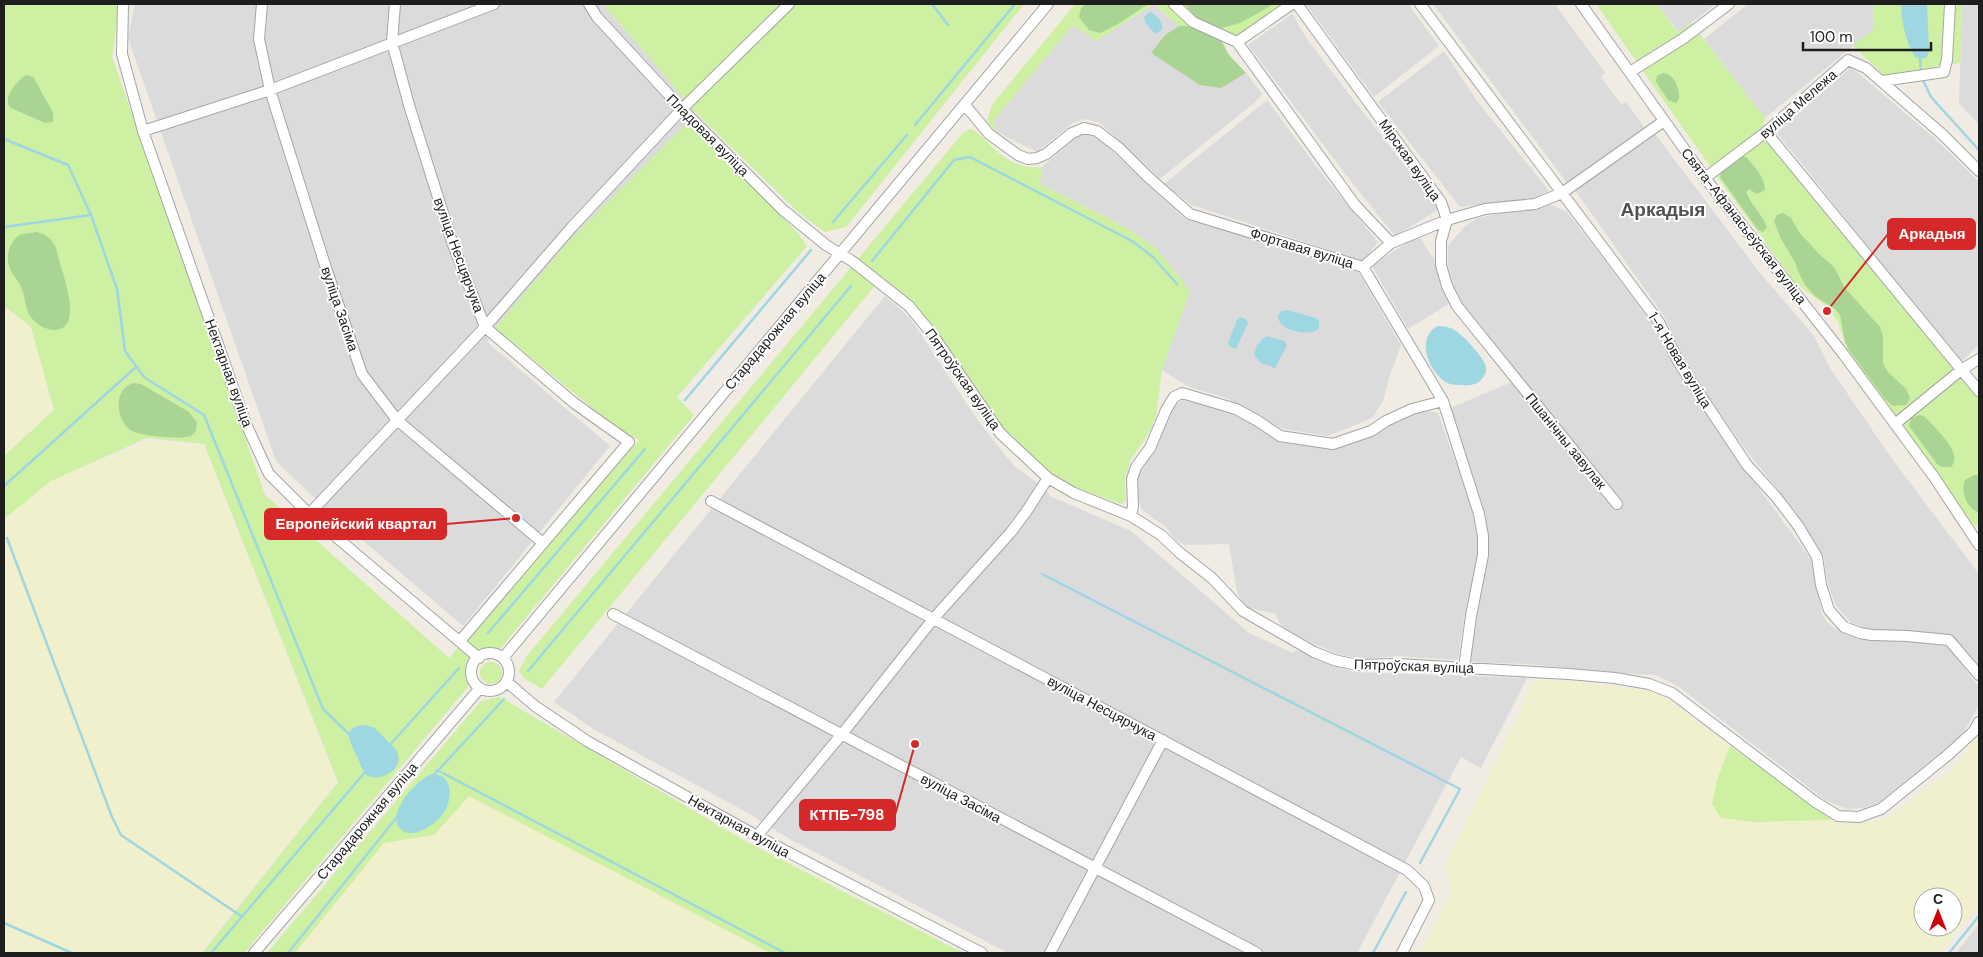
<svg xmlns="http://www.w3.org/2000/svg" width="1983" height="957" font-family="'DM Sans',sans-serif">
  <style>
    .residential { fill: #dcdbdb }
    .farmland { fill: #f0f1cc; fill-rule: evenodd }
    .grass { fill: #cdf0a3 }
    .forest { fill: #a9d493 }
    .water { fill: #9ed6e2 }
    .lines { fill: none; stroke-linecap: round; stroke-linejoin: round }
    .stream { stroke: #9ed6e2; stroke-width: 2.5 }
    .minor-casing { stroke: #a5a5a5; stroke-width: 12 }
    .minor { stroke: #fff; stroke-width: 10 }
    .labels { text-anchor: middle; stroke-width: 4; stroke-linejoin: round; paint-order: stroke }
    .street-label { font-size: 14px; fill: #1e1e1e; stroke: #fff }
    .district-label { font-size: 19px; font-weight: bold; fill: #515151; stroke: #fff }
    .leader { fill: none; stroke: #d62828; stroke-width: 2 }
    .callout-dot { fill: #d62828; stroke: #fff; stroke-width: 2 }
    .callout { fill: #d62828; stroke: #d62828; stroke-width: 2 }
    .callout-label { font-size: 15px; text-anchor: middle; font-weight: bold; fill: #fff }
  </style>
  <rect width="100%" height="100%" fill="#f0ebe3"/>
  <!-- residential -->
  <path class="residential" d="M 135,4 L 602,4 L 644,51 L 695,112 L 688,122 L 495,328 L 487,342 L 610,446 L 463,626 L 326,509 L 276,461 L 128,38 Z
    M 1154,4 L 1179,26 L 1165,35 L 1152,53 L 1221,88 L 1246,73 L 1262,93 L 1260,98 L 1160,179 L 1100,123 L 1085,119 L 1073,123 L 1037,152 L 995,131 L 994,120 L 1073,25 L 1096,41 Z
    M 1306,4 L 1408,4 L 1439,46 L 1374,97 Z
    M 1433,4 L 1555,4 L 1605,73 L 1601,77 L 1621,104 L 1626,102 L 1645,128 L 1567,183 Z
    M 1657,4 L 1716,4 L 1679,32 Z
    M 1748,4 L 1873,4 L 1874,29 L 1765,118 L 1704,39 Z
    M 1962,4 L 1979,4 L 1979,125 L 1959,103 Z
    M 1292,14 L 1307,39 L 1345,89 L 1439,209 L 1395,236 L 1353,184 L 1248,45 Z
    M 1444,51 L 1477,101 L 1549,191 L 1535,198 L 1460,207 L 1378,102 Z
    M 1851,67 L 1933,137 L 1979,182 L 1979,344 L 1961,362 L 1777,133 Z
    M 1267,100 L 1325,178 L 1378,242 L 1363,261 L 1192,205 L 1164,184 Z
    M 1085,134 L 1096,136 L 1185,219 L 1326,259 L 1359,273 L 1401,345 L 1390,375 L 1383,401 L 1372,418 L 1328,436 L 1283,429 L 1226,398 L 1189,387 L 1162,370 L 1190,291 L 1157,249 L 1129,229 L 1040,184 L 1042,167 L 1075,138 Z
    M 1655,134 L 1760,273 L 1814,336 L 1830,368 L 1892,459 L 1979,574 L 1979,669 L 1949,634 L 1872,630 L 1852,623 L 1836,606 L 1828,584 L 1823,555 L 1795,511 L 1745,449 L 1684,362 L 1666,319 L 1575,190 Z
    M 1549,204 L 1567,212 L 1657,329 L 1675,365 L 1743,467 L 1813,562 L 1822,615 L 1829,625 L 1844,633 L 1861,639 L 1907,640 L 1948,646 L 1979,688 L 1979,705 L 1962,736 L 1880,802 L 1864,808 L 1847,809 L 1825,800 L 1679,687 L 1657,675 L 1615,673 L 1529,664 L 1469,662 L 1487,537 L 1485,513 L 1450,408 L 1512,382 L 1598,486 L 1613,501 L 1619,497 L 1599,476 L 1494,343 L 1465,309 L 1454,287 L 1448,265 L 1448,246 L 1464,227 L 1478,218 Z
    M 1418,235 L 1437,264 L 1450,303 L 1408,329 L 1372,266 Z
    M 885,296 L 910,318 L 976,418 L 1014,466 L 1041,486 L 1052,497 L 1131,531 L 1249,633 L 1293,653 L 1296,650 L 1353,672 L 1527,678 L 1481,768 L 1461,757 L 1357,953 L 1008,953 L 786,837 L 750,814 L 595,730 L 554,702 Z
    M 1185,397 L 1240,415 L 1268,434 L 1290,444 L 1333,447 L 1423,410 L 1438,413 L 1475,515 L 1479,537 L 1478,555 L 1464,618 L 1458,660 L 1398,656 L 1363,659 L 1337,654 L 1289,632 L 1281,625 L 1275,614 L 1245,607 L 1237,592 L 1229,544 L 1185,545 L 1176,540 L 1166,527 L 1142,510 L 1137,495 L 1138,480 L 1142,470 L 1157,446 L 1171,411 Z
    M 1979,924 L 1979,953 L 1956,953 Z"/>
  <!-- farmland -->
  <path class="farmland" d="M 4,308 L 30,328 L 53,410 L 4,455 Z
    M 147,441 L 203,446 L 336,782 L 199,953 L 4,953 L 4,519 L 51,481 Z
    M 1536,678 L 1655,691 L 1730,746 L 1717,780 L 1808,819 L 1832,820 L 1856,824 L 1885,820 L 1955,768 L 1979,732 L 1979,905 L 1940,953 L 1420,953 L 1452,894 L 1445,866 ZM 1923,897 L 1953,897 L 1953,927 L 1923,927 Z
    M 469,796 L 770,953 L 295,953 L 384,843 L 434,835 Z"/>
  <!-- grass -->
  <path class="grass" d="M 4,4 L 120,4 L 112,57 L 265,495 L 449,658 L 639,440 L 614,426 L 495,328 L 571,239 L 688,122 L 797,232 L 807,246 L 677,397 L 694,415 L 500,649 L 483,651 L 469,666 L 468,687 L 244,953 L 202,953 L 338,782 L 204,444 L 147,438 L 51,481 L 4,519 L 4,456 L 54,410 L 31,327 L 4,306 Z
    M 602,4 L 1024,4 L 846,227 L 825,232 L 799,213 L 695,112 L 644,51 Z
    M 1075,4 L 1154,4 L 1096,41 L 1073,25 L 994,120 L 995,131 L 987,121 L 992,105 Z
    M 1155,4 L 1283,4 C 1269,13 1235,43 1219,39 C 1204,35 1194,26 1179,26 Z
    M 1596,4 L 1657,4 L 1678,32 L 1691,23 L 1765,118 L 1761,133 L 1979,399 L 1979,523 L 1975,527 L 1847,349 L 1838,322 L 1828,307 L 1795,283 L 1721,182 Z
    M 1873,4 L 1962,4 L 1960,63 L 1884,75 L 1853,46 L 1874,29 Z
    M 970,129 C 979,132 983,138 989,144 C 1003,159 1022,170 1042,167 L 1040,184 L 1129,229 L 1157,249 L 1190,291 L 1162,370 L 1156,416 L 1150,431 L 1130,461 L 1125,479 L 1126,500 L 1122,504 L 1071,486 L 1035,463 L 1005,434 L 939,335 L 915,306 L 882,277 L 542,689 L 525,679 L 519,671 L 526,657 L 963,133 Z
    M480 673a11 11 0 1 1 22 0a11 11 0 1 1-22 0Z
    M 500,697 L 745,841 L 963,953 L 770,953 L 469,796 L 434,835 L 384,843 L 295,953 L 267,953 L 481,701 Z
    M 1730,746 L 1832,820 L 1753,822 L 1721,818 L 1712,804 L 1717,780 Z"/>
  <!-- forest -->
  <path class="forest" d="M 1085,4 L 1148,4 L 1118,24 L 1100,33 L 1089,30 L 1079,17 L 1081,8 Z
    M 1185,4 L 1272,4 L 1269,7 L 1240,23 L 1218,29 L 1199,21 Z
    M 1179,26 L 1188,26 L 1203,30 L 1221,40 L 1229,55 L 1246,73 L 1221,88 L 1200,85 L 1151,53 L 1165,35 Z
    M 1663,73 C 1675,74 1680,89 1679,99 L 1676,103 L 1668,100 L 1656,82 L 1657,76 Z
    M 26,75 L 33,77 L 35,80 L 53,113 L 53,122 L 45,123 L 11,108 L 8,104 C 6,94 17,81 26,75 Z
    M 1740,156 L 1746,157 C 1755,167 1764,176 1765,190 L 1757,194 L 1749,189 L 1746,192 C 1751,205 1762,214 1767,227 L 1763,232 L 1758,230 L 1720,177 L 1721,171 Z
    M 1783,213 L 1791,218 L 1799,232 L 1819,254 L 1834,267 L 1845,288 L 1880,327 L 1883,336 L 1883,363 L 1887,371 L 1906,389 L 1910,398 L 1906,405 L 1893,406 L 1885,399 L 1849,350 L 1845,342 L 1840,315 L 1835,309 L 1815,296 L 1805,285 L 1797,269 L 1796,264 L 1780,237 L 1774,221 L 1777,215 Z
    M 37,232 C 47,235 51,238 56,248 C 60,265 71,295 70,311 C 70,338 42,333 30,316 C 24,307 26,297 21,287 C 19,281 14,277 11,271 C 5,260 8,244 18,236 C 24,233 31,233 37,232 Z
    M 133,383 L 141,384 L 189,412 L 197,422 L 196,431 C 193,434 191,437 186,437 C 176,439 142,436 132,431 C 115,421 113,389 133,383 Z
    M 1920,415 L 1925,417 C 1934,427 1965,454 1951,467 L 1942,467 L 1937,464 L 1909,426 L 1911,418 Z
    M 1974,475 L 1979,475 L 1979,513 C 1967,508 1960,492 1965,480 Z"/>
  <!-- water -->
  <path class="water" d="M 1901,4 L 1927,4 L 1929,51 L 1927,57 L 1922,59 L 1915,57 C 1905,41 1902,22 1901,4 Z
    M 1150,12 C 1157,15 1163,22 1162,30 L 1155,34 L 1145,22 L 1144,17 Z
    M 1287,310 L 1316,318 L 1319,321 L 1319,329 C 1309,337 1278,331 1278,316 L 1280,312 Z
    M 1240,317 L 1246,319 L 1248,323 L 1236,349 L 1230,347 L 1228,343 L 1237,320 Z
    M 1438,326 C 1444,326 1448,327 1453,329 C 1462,334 1484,357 1486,367 C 1487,372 1484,377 1480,381 C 1475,385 1469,386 1462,385 C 1456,385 1449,385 1444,381 C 1427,368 1416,337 1438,326 Z
    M 1266,336 L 1285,341 L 1287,346 L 1275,368 L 1261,363 L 1254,355 L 1257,345 Z
    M 365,725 L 375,728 L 397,751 C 405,769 381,783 366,775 C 362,769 360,763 357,757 C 350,742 340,727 365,725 Z
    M 432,774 C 453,774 453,798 444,812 C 439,820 429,828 420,831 C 414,834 407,834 402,830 C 383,816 417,779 432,774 Z"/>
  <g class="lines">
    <!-- stream -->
    <path class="stream" d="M 932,4 L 948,25
      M 1920,59 L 1921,73
      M 1922,78 L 1931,97 L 1979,150
      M 915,125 L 1015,4
      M 4,139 L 68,165 L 91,215 L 117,289 L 125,351 L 144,377 L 204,415 L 323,709 L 350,735
      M 833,222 L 907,135
      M 4,227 L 91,215
      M 872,261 L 954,160 L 970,157 L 1132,241 L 1153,257 L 1177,284
      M 685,400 L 811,250
      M 4,486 L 136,367
      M 7,538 L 112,817 L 121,835 L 241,916
      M 1042,574 L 1460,789 L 1420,863
      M 488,633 L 645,449
      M 528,671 L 851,286
      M 388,747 L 459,668
      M 437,770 L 785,953
      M 434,775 L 504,699
      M 4,923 L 72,953
      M 211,953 L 366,771
      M 288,953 L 397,817
      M 1373,953 L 1406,892
      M 1949,953 L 1979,916"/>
    <!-- minor casing -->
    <g class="minor-casing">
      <path id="minor" d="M 123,4 L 122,54 L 143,131 L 246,424 L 269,474 L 309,514 L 479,658
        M 262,4 L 259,39 L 270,90 L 326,268 L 362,374 L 397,420 L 543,543
        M 395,4 L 392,42 L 409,105 L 452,242 L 485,327 L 574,403 L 629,442 L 460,641
        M 589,4 L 597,17 L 682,109 L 783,210 L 826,245 L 852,261 L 909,306 L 932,334 L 1000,433 L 1048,478 L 1074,493 L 1131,516 L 1161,535 L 1180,553 L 1212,578 L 1243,611 L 1314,652 L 1334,660 L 1357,665 L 1398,664 L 1569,674 L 1615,678 L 1649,684 L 1672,693 L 1814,801 L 1838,816 L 1859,817 L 1881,809 L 1948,755 L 1974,731 L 1979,722
        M 1174,4 L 1193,22 L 1237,42 L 1355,205 L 1391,243
        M 1297,4 L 1441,202 L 1447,220 L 1441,241 L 1441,265 L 1447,286 L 1457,306 L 1617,504
        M 1420,4 L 1659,322 L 1679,363 L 1747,465 L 1777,498 L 1799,527 L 1817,557 L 1821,585 L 1829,610 L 1844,627 L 1860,633 L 1872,635 L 1907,636 L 1949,640 L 1979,675
        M 1581,4 L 1705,178 L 1844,355 L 1934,477 L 1979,545
        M 1237,42 L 1292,4
        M 1630,72 L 1684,38 L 1729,4
        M 1882,81 L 1944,72 L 1947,60 L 1950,4
        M 965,105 L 989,134 L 1018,155 L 1028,159 L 1037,158 L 1046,154 L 1072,133 L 1084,128 L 1097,131 L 1119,148 L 1147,176 L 1190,214 L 1363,267 L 1443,401 L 1479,514 L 1483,536 L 1483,555 L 1471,616 L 1464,668
        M 143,131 L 270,90 L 494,4
        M 1766,132 L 1979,391
        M 1705,178 L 1766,132 L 1848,60 L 1866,68 L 1942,134 L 1979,171
        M 1363,267 L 1391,243 L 1447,220 L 1485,209 L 1535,204 L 1562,193 L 1664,121
        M 1895,424 L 1961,370 L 1979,359
        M 711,501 L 1407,870 L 1424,886 L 1429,900 L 1402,953
        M 309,514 L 485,327 L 572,227 L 682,109 L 789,4
        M 1131,516 L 1133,506 L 1132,479 L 1136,467 L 1150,448 L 1166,410 L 1174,397 L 1182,393 L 1236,409 L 1258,421 L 1280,436 L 1333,444 L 1371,431 L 1386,421 L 1412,409 L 1443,401
        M 613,614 L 1257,953
        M471 672a19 19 0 1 1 38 0a19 19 0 1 1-38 0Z
        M 503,658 L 1048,4
        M 507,682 L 535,706 L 587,741 L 757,836 L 982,953
        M 757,836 L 842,734 L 934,618 L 1011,532 L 1026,512 L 1048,478
        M 254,953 L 480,688
        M 1050,953 L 1163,740"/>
    </g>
    <!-- minor -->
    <use href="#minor" class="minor"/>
  </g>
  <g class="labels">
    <!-- street labels -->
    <g class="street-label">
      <text transform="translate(1798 104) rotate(-41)" y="5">вуліца Мележа</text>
      <text transform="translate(708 135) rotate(45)" y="5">Пладовая вуліца</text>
      <text transform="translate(1410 160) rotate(55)" y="5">Мірская вуліца</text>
      <text transform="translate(1744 226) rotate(52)" y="5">Свята-Афанасьеўская вуліца</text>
      <text transform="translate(1302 248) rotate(17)" y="5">Фортавая вуліца</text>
      <text transform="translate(459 255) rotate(70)" y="5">вуліца Несцярчука</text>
      <text transform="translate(340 309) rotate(71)" y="5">вуліца Засіма</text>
      <text transform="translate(775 331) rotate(-50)" y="5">Старадарожная вуліца</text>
      <text transform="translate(1680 360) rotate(59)" y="5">1-я Новая вуліца</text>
      <text transform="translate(229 373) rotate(70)" y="5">Нектарная вуліца</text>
      <text transform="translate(963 379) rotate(55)" y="5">Пятроўская вуліца</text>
      <text transform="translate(1566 441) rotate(51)" y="5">Пшанічны завулак</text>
      <text transform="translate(1414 666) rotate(2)" y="5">Пятроўская вуліца</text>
      <text transform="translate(1102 708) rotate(28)" y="5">вуліца Несцярчука</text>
      <text transform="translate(961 798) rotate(28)" y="5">вуліца Засіма</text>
      <text transform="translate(367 821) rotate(-50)" y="5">Старадарожная вуліца</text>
      <text transform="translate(739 826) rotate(29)" y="5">Нектарная вуліца</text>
    </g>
    <!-- district labels -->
    <g class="district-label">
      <text x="1663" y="216">Аркадыя</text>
    </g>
  </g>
  <!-- callouts -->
  <path class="leader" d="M1827 311L1888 234M516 518L446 524M915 744L895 815"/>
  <g class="callout-dot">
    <circle cx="1827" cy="311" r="5"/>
    <circle cx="516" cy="518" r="5"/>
    <circle cx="915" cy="744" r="5"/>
  </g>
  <g class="callout">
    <rect x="1888" y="219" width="87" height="30" rx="5"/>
    <rect x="265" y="509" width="181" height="30" rx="5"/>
    <rect x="800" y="800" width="95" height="30" rx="5"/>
  </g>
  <g class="callout-label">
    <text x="1932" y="239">Аркадыя</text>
    <text x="356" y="529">Европейский квартал</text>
    <text x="847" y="820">КТПБ-798</text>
  </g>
  <!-- border -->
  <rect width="1983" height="957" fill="none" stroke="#1e1e1e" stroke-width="10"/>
  <!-- north arrow -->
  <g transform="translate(1938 912)"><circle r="24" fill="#ffffff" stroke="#a5a5a5"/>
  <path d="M0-4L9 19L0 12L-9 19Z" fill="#cc000b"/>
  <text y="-8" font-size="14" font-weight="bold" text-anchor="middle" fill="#1e1e1e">С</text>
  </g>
  <!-- scale -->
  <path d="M1803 42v8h128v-8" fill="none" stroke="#1e1e1e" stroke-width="2.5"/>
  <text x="1810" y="42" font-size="15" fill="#1e1e1e" stroke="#ffffff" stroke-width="4" paint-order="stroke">100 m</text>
</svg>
